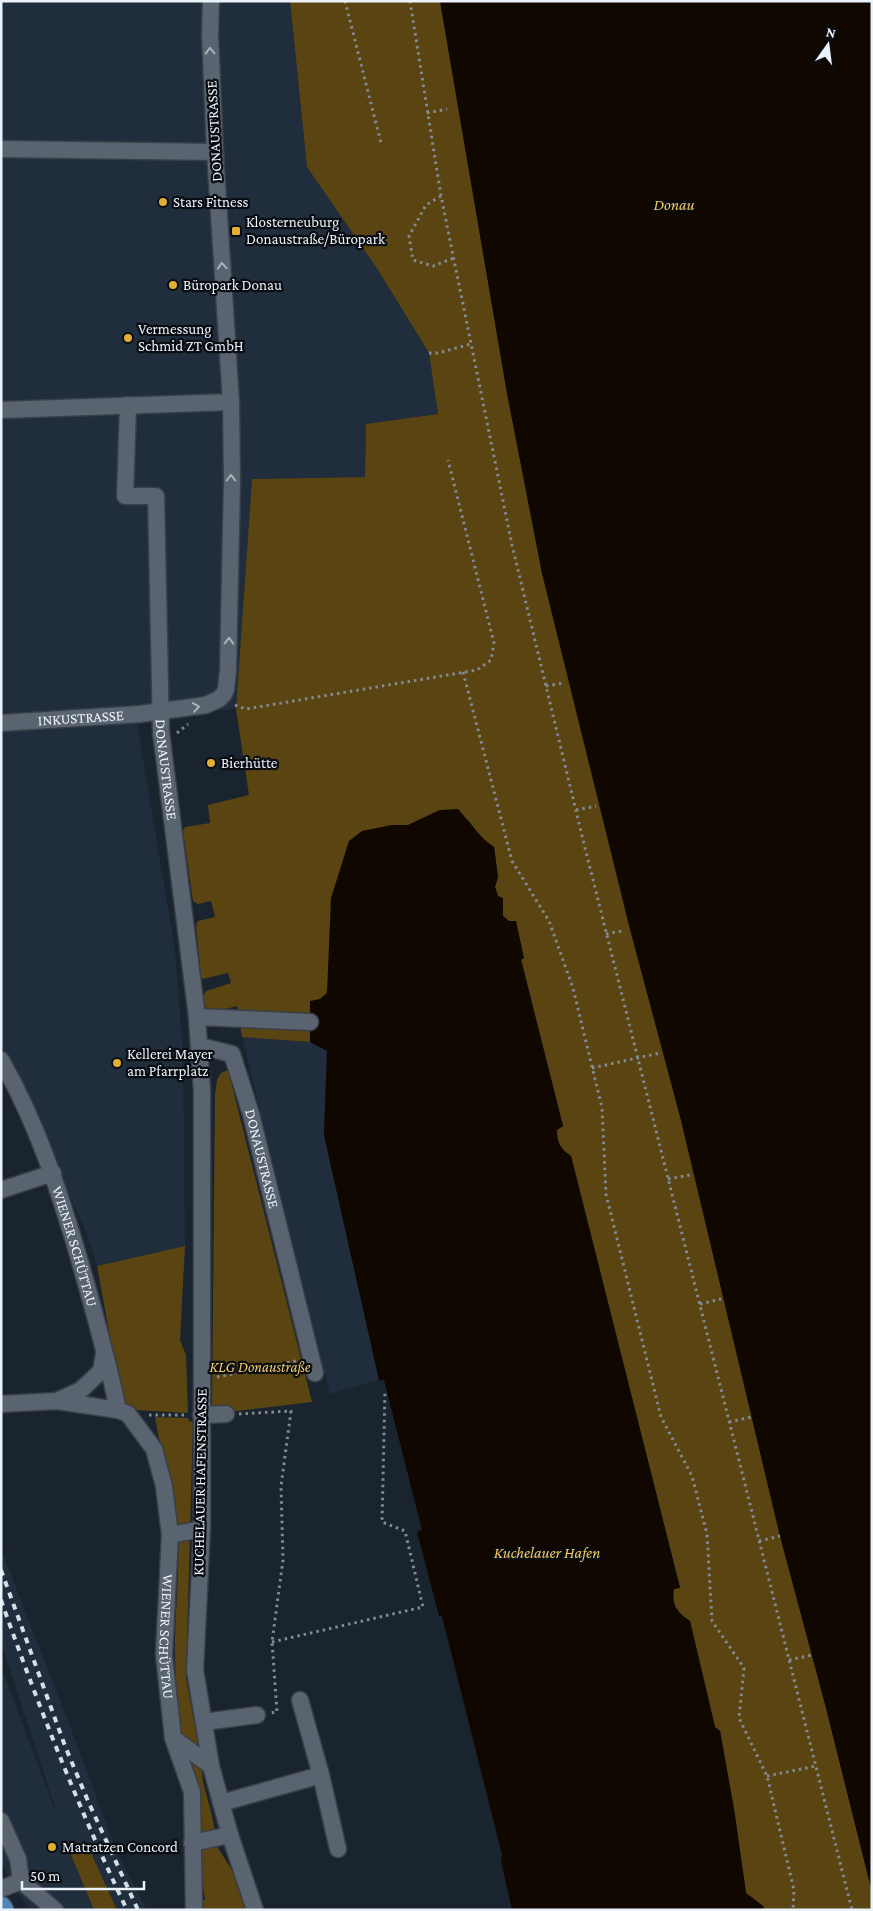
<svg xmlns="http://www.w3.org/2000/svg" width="873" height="1911" font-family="'Crimson Pro',serif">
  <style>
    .built { fill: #1f2d3c }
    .green { fill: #594412 }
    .water { fill: #100700 }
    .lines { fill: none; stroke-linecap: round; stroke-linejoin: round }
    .minor-casing { stroke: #383f48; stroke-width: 19 }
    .major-casing { stroke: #383f48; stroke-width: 24 }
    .path { stroke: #828a92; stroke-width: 3; stroke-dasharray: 2.5 4; stroke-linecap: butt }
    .minor { stroke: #596470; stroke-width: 16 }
    .major { stroke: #4e84b9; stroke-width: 21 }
    .rail { stroke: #d7dde4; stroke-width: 4; stroke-dasharray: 6 6; stroke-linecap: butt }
    .oneway { stroke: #aab2bb }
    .poi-dot { fill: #e0b034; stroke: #090d11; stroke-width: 2 }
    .labels { text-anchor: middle; stroke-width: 4.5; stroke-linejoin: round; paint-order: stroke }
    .street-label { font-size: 15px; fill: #ecf2f9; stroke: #090d11 }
    .poi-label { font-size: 15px; fill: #ecf2f9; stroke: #090d11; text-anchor: start }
    .park-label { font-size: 15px; font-style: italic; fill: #f5ca6a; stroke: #090d11 }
    .water-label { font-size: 16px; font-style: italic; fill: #f0c665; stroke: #090d11 }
  </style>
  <rect width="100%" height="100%" fill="#1a242e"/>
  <!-- built -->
  <path class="built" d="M 1,1 L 290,1 L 307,167 L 378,270 L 429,353 L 438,414 L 366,424 L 365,477 L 252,479 L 236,709 L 136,718 L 175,951 L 183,1052 L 185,1246 L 97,1266 L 86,1232 L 1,1045 Z
    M 242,1037 L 310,1042 L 327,1051 L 324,1135 L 379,1380 L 330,1394 Z
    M 1,1549 L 80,1752 L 117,1853 L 147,1910 L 117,1910 L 85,1842 L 67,1844 L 94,1910 L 30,1910 L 20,1896 L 1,1863 L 1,1667 L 61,1826 L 1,1642 Z"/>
  <!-- green -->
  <path class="green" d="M 290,1 L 440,1 L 507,393 L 542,573 L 630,929 L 681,1120 L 780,1536 L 825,1704 L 872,1892 L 872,1910 L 764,1910 L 763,1906 L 746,1893 L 734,1809 L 720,1731 L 715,1727 L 690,1621 C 677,1612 671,1605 674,1589 L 680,1587 L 571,1156 C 560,1149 557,1142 557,1130 L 563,1126 L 521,959 L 515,921 L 509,921 L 503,916 L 503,899 L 498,896 L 495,887 L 498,877 L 494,847 L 482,839 L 469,821 L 440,810 L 408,825 L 392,825 L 329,979 L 327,993 L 320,999 L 310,1002 L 310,1042 L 242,1037 L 237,1006 L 217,1011 L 206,1009 L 202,998 L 206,991 L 231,983 L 228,973 L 203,979 L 201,977 L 196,925 L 198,921 L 215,917 L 211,901 L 198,904 L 193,901 L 183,831 L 185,827 L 210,823 L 208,805 L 249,795 L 236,709 L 252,479 L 365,477 L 366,424 L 438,414 L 429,353 L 378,270 L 307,167 Z
    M 228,1070 L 312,1402 L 212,1414 L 215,1095 L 217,1080 L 221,1073 Z
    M 185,1246 L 180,1340 L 186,1355 L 188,1413 L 135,1410 L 122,1401 L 97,1266 Z
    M 155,1417 L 188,1418 L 189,1421 L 193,1422 L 186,1678 L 200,1752 L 203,1782 L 212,1816 L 218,1848 L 233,1872 L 246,1910 L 190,1910 L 190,1902 L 205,1900 C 194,1820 177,1739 175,1658 C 174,1612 182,1564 176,1518 C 172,1484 160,1451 155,1417 Z
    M 86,1842 L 117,1910 L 94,1910 L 66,1843 Z"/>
  <!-- water -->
  <path class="water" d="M 440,1 L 872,1 L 872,1892 L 825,1704 L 780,1536 L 681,1120 L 630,929 L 542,573 L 507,393 Z
    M 458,809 C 470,822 479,837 494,847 L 498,877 L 495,887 L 498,896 L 503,898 L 503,916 L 509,921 L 516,921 L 524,958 L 521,960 L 563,1126 L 557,1130 C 557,1142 560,1149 571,1156 L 680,1588 L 674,1589 C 671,1605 677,1612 690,1621 L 715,1727 L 720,1731 L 734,1809 L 746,1893 L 763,1906 L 764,1910 L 512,1910 L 501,1861 L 502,1855 L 442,1616 L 439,1616 L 417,1532 L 422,1530 L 384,1380 L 379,1380 L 324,1135 L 327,1051 L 310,1042 L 310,1001 L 320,999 L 327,993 L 331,898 L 349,841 L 362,831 L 392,825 L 408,825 L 440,810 Z"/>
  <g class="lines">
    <!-- minor casing -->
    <g class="minor-casing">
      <g id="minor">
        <path d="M 1,149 L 215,152"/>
        <path id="s1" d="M 128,405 L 125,496 L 156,496 L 161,732 L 197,1017 L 202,1091 L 202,1529 L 195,1670 L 211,1766 L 230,1835 L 255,1910"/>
        <path d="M 1,410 L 231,402"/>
        <path id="s2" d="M 1,723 L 140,714 L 206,705 L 219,699 L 224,694 L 226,689 L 228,671 L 232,481 L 231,402 L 215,152 L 210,34 L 211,1"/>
        <path d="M 197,1017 L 310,1022"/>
        <path id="s3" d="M 200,1046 L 232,1054 L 251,1114 L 315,1373"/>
        <path id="s4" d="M 1,1060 C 37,1123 60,1193 80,1262 C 94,1311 108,1360 118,1410 L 128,1414 L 154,1449 L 164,1486 L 170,1535 L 164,1655 L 173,1738 L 192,1792 L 194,1910"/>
        <path d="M 1,1190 L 53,1173"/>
        <path d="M 57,1401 L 81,1390 L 101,1371 L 104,1354"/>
        <path d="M 1,1404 L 57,1401 L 118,1410"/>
        <path d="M 201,1415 L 226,1414"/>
        <path d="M 170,1535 L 202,1529"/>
        <path d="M 204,1722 L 257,1715"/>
        <path d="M 173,1738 L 211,1766"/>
        <path d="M 321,1775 L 338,1849"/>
        <path d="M 221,1803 L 321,1775 L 300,1700"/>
        <path d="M 1,1821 L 18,1859 L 21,1881 L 55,1910"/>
        <path d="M 192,1843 L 230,1835"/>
        <path d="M 1,1889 L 21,1881"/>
      </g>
    </g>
    <!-- major casing -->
    <g class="major-casing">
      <path id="major" d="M 1,1907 L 3,1910"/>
    </g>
    <!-- path -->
    <path class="path" d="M 345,1 L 381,143
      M 410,1 L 441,196 L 512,545 L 585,848 L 852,1910
      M 427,113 L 447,109
      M 441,196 L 426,205 L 409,236 L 413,260 L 433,266 L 454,258
      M 429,353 L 438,353 L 471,344
      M 463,672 L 512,861 L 549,921 L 573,988 L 602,1108 L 606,1194 L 661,1417 L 692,1476 L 707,1534 L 712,1621 L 744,1668 L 739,1718 L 767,1776 L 794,1890 L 793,1910
      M 546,686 L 564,683
      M 235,705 L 246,709 L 477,670 L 491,660 L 494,643 L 448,460
      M 177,733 L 188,724
      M 576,810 L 596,806
      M 606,934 L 622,931
      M 592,1068 L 660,1053
      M 668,1179 L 690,1175
      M 700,1304 L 721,1299
      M 217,1377 L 296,1361
      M 239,1414 L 291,1411 L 281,1486 L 283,1560 L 272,1642 L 277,1712 L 270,1713
      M 149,1415 L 188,1415
      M 729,1422 L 751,1417
      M 759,1541 L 780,1536
      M 272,1642 L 423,1607 L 405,1531 L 382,1522 L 385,1390
      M 789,1660 L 812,1655
      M 767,1776 L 816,1766"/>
    <!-- minor -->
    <use href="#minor" class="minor"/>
    <!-- major -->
    <use href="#major" class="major"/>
    <!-- rail -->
    <path class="rail" d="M 1,1570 L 65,1746 L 88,1801 L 138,1910
      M 1,1600 C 38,1705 79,1809 127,1910"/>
  </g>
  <!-- one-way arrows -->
  <defs><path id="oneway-chevron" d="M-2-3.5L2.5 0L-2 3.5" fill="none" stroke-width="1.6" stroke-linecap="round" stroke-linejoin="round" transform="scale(1.25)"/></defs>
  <g class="oneway">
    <use href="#oneway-chevron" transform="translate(210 51) rotate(-92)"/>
    <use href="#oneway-chevron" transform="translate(222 266) rotate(-94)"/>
    <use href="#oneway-chevron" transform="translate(231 478) rotate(-90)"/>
    <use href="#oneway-chevron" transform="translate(229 641) rotate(-89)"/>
    <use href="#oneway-chevron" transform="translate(196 707) rotate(-8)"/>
  </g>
  <!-- markers -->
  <g class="poi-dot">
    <circle cx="163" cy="202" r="5"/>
    <rect x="231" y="226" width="10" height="10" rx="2.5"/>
    <circle cx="173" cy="285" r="5"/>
    <circle cx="128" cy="338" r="5"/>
    <circle cx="211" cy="763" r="5"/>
    <circle cx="117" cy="1063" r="5"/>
    <circle cx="52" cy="1847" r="5"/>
  </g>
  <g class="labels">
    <!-- street labels -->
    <g class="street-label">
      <text transform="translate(214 131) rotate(-93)" y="5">DONAUSTRASSE</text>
      <text dy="5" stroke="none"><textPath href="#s2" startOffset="80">INKUSTRASSE</textPath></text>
      <text dy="5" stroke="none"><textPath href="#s1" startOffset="396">DONAUSTRASSE</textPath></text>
      <text dy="5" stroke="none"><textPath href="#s3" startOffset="142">DONAUSTRASSE</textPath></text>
      <text dy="5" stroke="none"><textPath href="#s4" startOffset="201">WIENER SCHÜTTAU</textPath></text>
      <text transform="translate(200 1482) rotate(-89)" y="5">KUCHELAUER HAFENSTRASSE</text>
      <text dy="5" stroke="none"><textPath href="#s4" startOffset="614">WIENER SCHÜTTAU</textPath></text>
    </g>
    <!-- poi labels -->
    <g class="poi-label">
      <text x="173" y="207">Stars Fitness</text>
      <text x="246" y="227">Klosterneuburg<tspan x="246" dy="17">Donaustraße/Büropark</tspan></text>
      <text x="183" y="290">Büropark Donau</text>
      <text x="138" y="334">Vermessung<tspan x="138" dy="17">Schmid ZT GmbH</tspan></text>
      <text x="221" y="768">Bierhütte</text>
      <text x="127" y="1059">Kellerei Mayer<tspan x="127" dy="17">am Pfarrplatz</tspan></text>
      <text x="62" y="1852">Matratzen Concord</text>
    </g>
    <!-- park labels -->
    <g class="park-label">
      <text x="260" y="1372">KLG Donaustraße</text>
    </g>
    <!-- water labels -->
    <g class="water-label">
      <text x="674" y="210">Donau</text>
      <text x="547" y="1558">Kuchelauer Hafen</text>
    </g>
  </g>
  <!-- border -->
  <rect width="873" height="1911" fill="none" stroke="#ecf2f9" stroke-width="5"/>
  <!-- north arrow -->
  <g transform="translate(828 45) rotate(14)" stroke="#090d11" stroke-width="4" paint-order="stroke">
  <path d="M0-4L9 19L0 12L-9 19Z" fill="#ecf2f9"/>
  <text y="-8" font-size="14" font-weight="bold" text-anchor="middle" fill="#ecf2f9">N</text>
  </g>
  <!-- scale -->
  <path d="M22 1881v8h122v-8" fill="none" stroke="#ecf2f9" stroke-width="2.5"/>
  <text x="30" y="1881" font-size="15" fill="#ecf2f9" stroke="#090d11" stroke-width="4" paint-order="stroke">50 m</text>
</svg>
